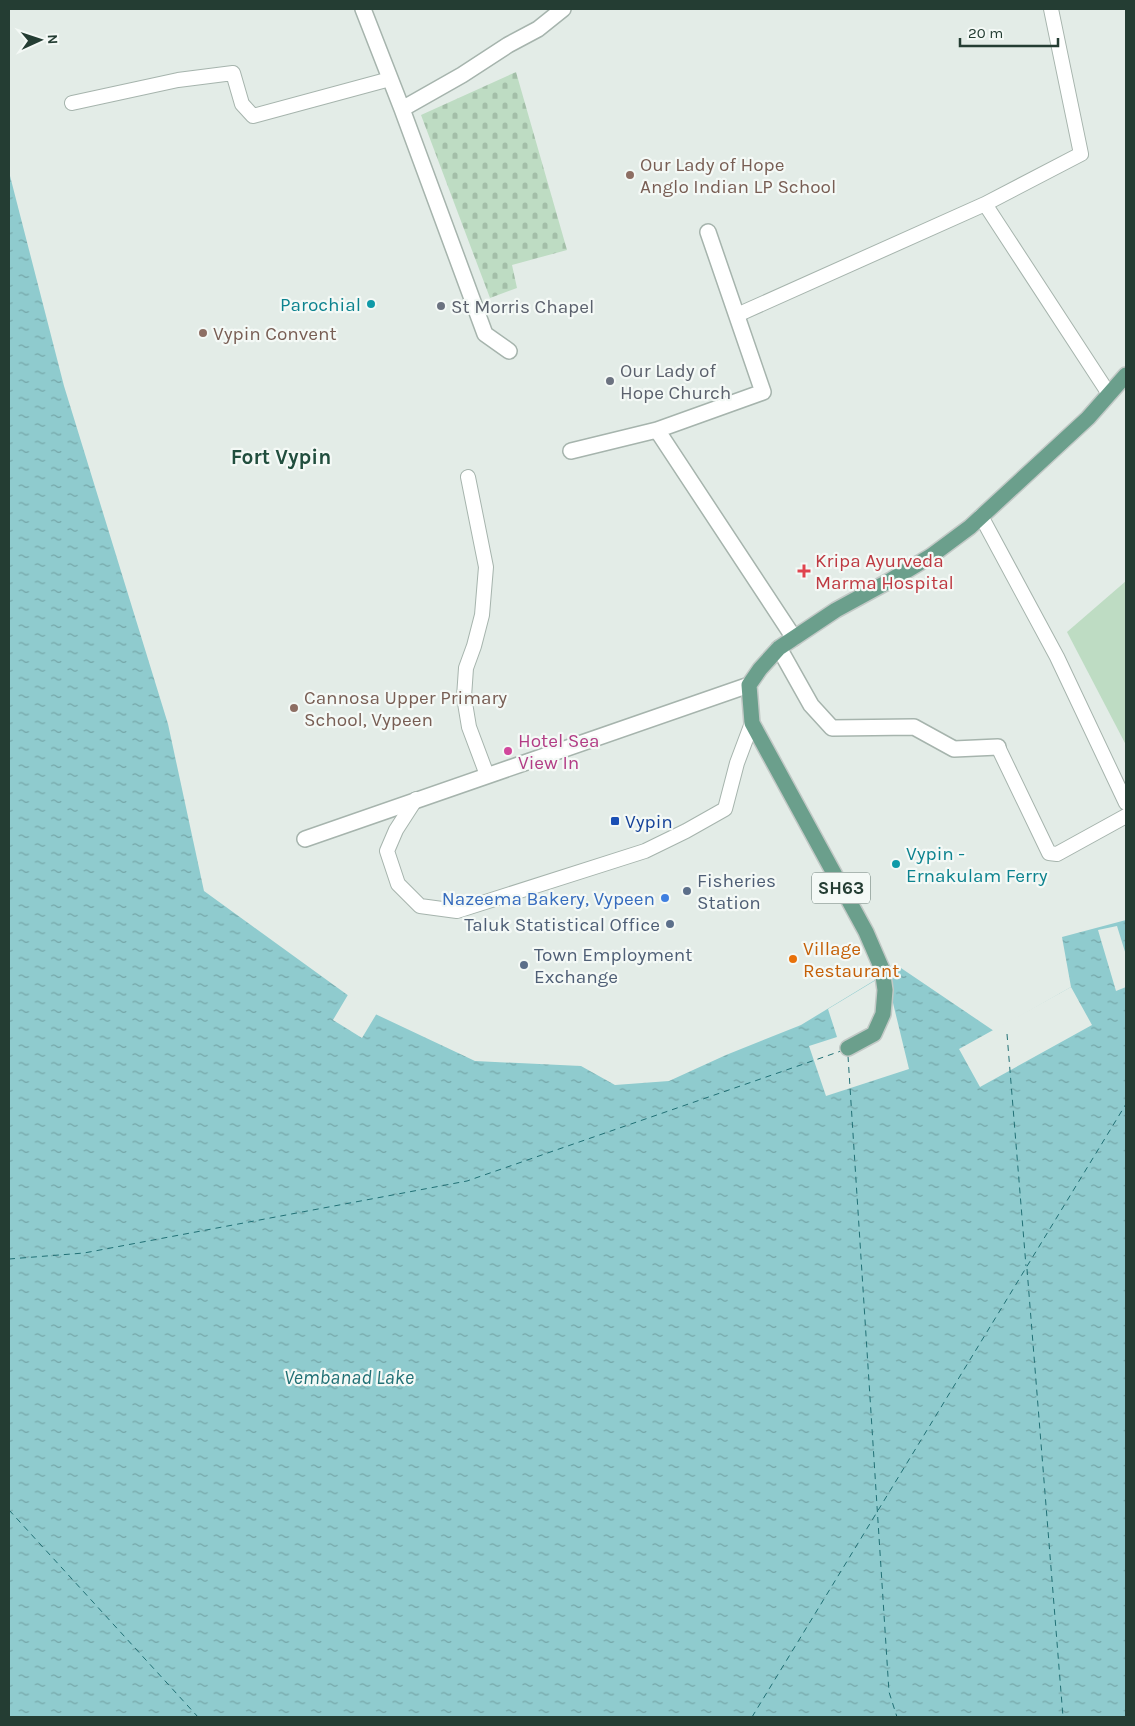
<svg xmlns="http://www.w3.org/2000/svg" width="1135" height="1726" font-family="Karla,sans-serif">
  <style>
    .cemetery { fill: url(#cemetery-stones) }
    .garden { fill: #bedcc3 }
    .water { fill: url(#water-ripples) }
    .pier { fill: #e3ece7 }
    .lines { fill: none; stroke-linecap: round; stroke-linejoin: round }
    .ferry { stroke: #217075; stroke-width: 1; stroke-dasharray: 6 5; stroke-linecap: butt }
    .lane-casing { stroke: #a6b4ad; stroke-width: 16 }
    .street-casing { stroke: #a6b4ad; stroke-width: 18 }
    .primary-casing { stroke: #c2c9c6; stroke-width: 18 }
    .lane { stroke: #fff; stroke-width: 14 }
    .street { stroke: #fff; stroke-width: 15 }
    .primary { stroke: #6b9f8c; stroke-width: 15 }
    .education-dot { fill: #8d6e63; stroke: #f4f9f6; stroke-width: 2 }
    .culture-dot { fill: #0f9aa8; stroke: #f4f9f6; stroke-width: 2 }
    .worship-dot { fill: #6b7280; stroke: #f4f9f6; stroke-width: 2 }
    .health-dot { fill: #e0444e; stroke: #f4f9f6; stroke-width: 2 }
    .hotel-dot { fill: #d1479c; stroke: #f4f9f6; stroke-width: 2 }
    .transit-dot { fill: #1a4fb4; stroke: #f4f9f6; stroke-width: 2 }
    .service-dot { fill: #5c6f8a; stroke: #f4f9f6; stroke-width: 2 }
    .shop-dot { fill: #3f7fe0; stroke: #f4f9f6; stroke-width: 2 }
    .food-dot { fill: #e8710a; stroke: #f4f9f6; stroke-width: 2 }
    .labels { text-anchor: middle; stroke-width: 4.5; stroke-linejoin: round; paint-order: stroke }
    .shield { fill: #f4f9f6; stroke: #62756e; stroke-width: 1 }
    .shield-label { font-size: 18px; font-weight: bold; fill: #243d33 }
    .education-label { font-size: 19px; fill: #785e54; stroke: #f4f9f6; text-anchor: start }
    .culture-label { font-size: 19px; fill: #0d838f; stroke: #f4f9f6; text-anchor: end }
    .worship-label { font-size: 19px; fill: #5b616d; stroke: #f4f9f6; text-anchor: start }
    .health-label { font-size: 19px; fill: #be3a42; stroke: #f4f9f6; text-anchor: start }
    .hotel-label { font-size: 19px; fill: #b23c85; stroke: #f4f9f6; text-anchor: start }
    .transit-label { font-size: 19px; fill: #164399; stroke: #f4f9f6; text-anchor: start }
    .service-label { font-size: 19px; fill: #4e5e75; stroke: #f4f9f6; text-anchor: start }
    .shop-label { font-size: 19px; fill: #366cbe; stroke: #f4f9f6; text-anchor: end }
    .food-label { font-size: 19px; fill: #c56008; stroke: #f4f9f6; text-anchor: start }
    .water-label { font-size: 20px; font-style: italic; fill: #217075; stroke: #f4f9f6 }
    .quarter-label { font-size: 21px; font-weight: bold; fill: #214e3e; stroke: #f4f9f6 }
  </style>
  <defs>
    <pattern id="cemetery-stones" width="16" height="16" patternUnits="userSpaceOnUse" patternTransform="scale(1.25)"><rect width="16" height="16" fill="#bedcc3"/><path d="M2 7V4a2 2 0 0 1 4 0v3zM10 15v-3a2 2 0 0 1 4 0v3z" fill="#a3bea8"/></pattern>
    <pattern id="water-ripples" width="26" height="14" patternUnits="userSpaceOnUse" patternTransform="scale(1.25)"><rect width="26" height="14" fill="#8fcbce"/><path d="M2 4q2-2 4 0t4 0M15 11q2-2 4 0t4 0" fill="none" stroke="#75a6a8"/></pattern>
  </defs>
  <rect width="100%" height="100%" fill="#e3ece7"/>
  <!-- cemetery -->
  <path class="cemetery" d="M 516,72 L 567,250 L 512,265 L 517,288 L 490,298 L 421,115 Z"/>
  <!-- garden -->
  <path class="garden" d="M 1126,581 L 1126,745 L 1067,632 Z"/>
  <!-- water -->
  <path class="water" d="M 9,172 L 64,386 L 168,724 L 204,891 L 371,1012 L 475,1061 L 581,1066 L 615,1085 L 669,1081 L 726,1055 L 801,1025 L 898,966 L 994,1031 L 1071,987 L 1062,937 L 1126,920 L 1126,1717 L 9,1717 Z"/>
  <!-- pier -->
  <path class="pier" d="M 1117,926 L 1126,955 L 1126,987 L 1116,991 L 1098,930 Z
    M 886,974 L 909,1069 L 826,1096 L 809,1046 L 837,1037 L 828,1009 Z
    M 1071,987 L 1092,1025 L 980,1087 L 959,1049 Z
    M 349,993 L 377,1013 L 362,1038 L 333,1020 Z"/>
  <g class="lines">
    <!-- ferry -->
    <path class="ferry" d="M 1007,1034 L 1026,1266
      M 848,1056 L 889,1692 L 897,1717
      M 9,1259 L 84,1253 L 467,1181 L 841,1051
      M 1027,1269 L 1063,1717
      M 9,1510 L 198,1717
      M 752,1717 L 1126,1104"/>
    <!-- lane casing -->
    <g class="lane-casing">
      <path id="lane" d="M 72,103 L 178,80 L 233,73 L 242,104 L 253,116 L 390,79
        M 985,204 L 1081,154 L 1051,9
        M 737,315 L 985,204 L 1109,394
        M 468,477 L 486,567 L 482,615 L 474,646 L 466,668 L 464,697 L 469,727 L 487,775
        M 981,516 L 1057,657 L 1126,803
        M 998,747 L 1049,853 L 1057,854 L 1126,816
        M 416,799 L 396,830 L 387,851 L 398,884 L 420,906 L 457,911 L 645,851 L 686,831 L 725,809 L 737,763 L 752,723"/>
    </g>
    <!-- street casing -->
    <g class="street-casing">
      <path id="street" d="M 363,9 L 402,109 L 485,334 L 509,351
        M 402,109 L 462,75 L 508,45 L 538,29 L 563,9
        M 657,430 L 794,638
        M 571,451 L 657,430 L 763,392 L 708,232
        M 779,648 L 811,705 L 832,728 L 914,727 L 954,749 L 998,747
        M 305,839 L 749,685"/>
    </g>
    <!-- primary casing -->
    <g class="primary-casing">
      <path id="primary" d="M 848,1048 L 874,1034 L 883,1014 L 885,990 L 882,969 L 866,932 L 752,723 L 749,685 L 760,669 L 779,648 L 836,610 L 891,580 L 931,556 L 970,527 L 1088,418 L 1126,375"/>
    </g>
    <!-- lane -->
    <use href="#lane" class="lane"/>
    <!-- street -->
    <use href="#street" class="street"/>
    <!-- primary -->
    <use href="#primary" class="primary"/>
  </g>
  <!-- markers -->
  <g class="education-dot">
    <circle cx="630" cy="175" r="5"/>
    <circle cx="203" cy="333" r="5"/>
    <circle cx="294" cy="708" r="5"/>
  </g>
  <g class="culture-dot">
    <circle cx="371" cy="304" r="5"/>
    <circle cx="896" cy="864" r="5"/>
  </g>
  <g class="worship-dot">
    <circle cx="441" cy="306" r="5"/>
    <circle cx="610" cy="381" r="5"/>
  </g>
  <path class="health-dot" d="M801.5 563.5h5v5h5v5h-5v5h-5v-5h-5v-5h5z"/>
  <circle class="hotel-dot" cx="508" cy="751" r="5"/>
  <rect class="transit-dot" x="610" y="816" width="10" height="10" rx="2.5"/>
  <g class="service-dot">
    <circle cx="687" cy="891" r="5"/>
    <circle cx="670" cy="924" r="5"/>
    <circle cx="524" cy="965" r="5"/>
  </g>
  <circle class="shop-dot" cx="665" cy="898" r="5"/>
  <circle class="food-dot" cx="793" cy="959" r="5"/>
  <g class="labels">
    <!-- shield labels -->
    <rect class="shield" x="812" y="872.5" width="58" height="31" rx="4"/>
    <g class="shield-label">
      <text x="841" y="894">SH63</text>
    </g>
    <!-- education labels -->
    <g class="education-label">
      <text x="640" y="171">Our Lady of Hope<tspan x="640" dy="22">Anglo Indian LP School</tspan></text>
      <text x="213" y="340">Vypin Convent</text>
      <text x="304" y="704">Cannosa Upper Primary<tspan x="304" dy="22">School, Vypeen</tspan></text>
    </g>
    <!-- culture labels -->
    <g class="culture-label">
      <text x="361" y="311">Parochial</text>
      <text x="906" y="860" text-anchor="start">Vypin -<tspan x="906" dy="22">Ernakulam Ferry</tspan></text>
    </g>
    <!-- worship labels -->
    <g class="worship-label">
      <text x="451" y="313">St Morris Chapel</text>
      <text x="620" y="377">Our Lady of<tspan x="620" dy="22">Hope Church</tspan></text>
    </g>
    <!-- health labels -->
    <g class="health-label">
      <text x="815" y="567">Kripa Ayurveda<tspan x="815" dy="22">Marma Hospital</tspan></text>
    </g>
    <!-- hotel labels -->
    <g class="hotel-label">
      <text x="518" y="747">Hotel Sea<tspan x="518" dy="22">View In</tspan></text>
    </g>
    <!-- transit labels -->
    <g class="transit-label">
      <text x="625" y="828">Vypin</text>
    </g>
    <!-- service labels -->
    <g class="service-label">
      <text x="697" y="887">Fisheries<tspan x="697" dy="22">Station</tspan></text>
      <text x="660" y="931" text-anchor="end">Taluk Statistical Office</text>
      <text x="534" y="961">Town Employment<tspan x="534" dy="22">Exchange</tspan></text>
    </g>
    <!-- shop labels -->
    <g class="shop-label">
      <text x="655" y="905">Nazeema Bakery, Vypeen</text>
    </g>
    <!-- food labels -->
    <g class="food-label">
      <text x="803" y="955">Village<tspan x="803" dy="22">Restaurant</tspan></text>
    </g>
    <!-- water labels -->
    <g class="water-label">
      <text x="349" y="1384">Vembanad Lake</text>
    </g>
    <!-- quarter labels -->
    <g class="quarter-label">
      <text x="281" y="464">Fort Vypin</text>
    </g>
  </g>
  <!-- border -->
  <rect width="1135" height="1726" fill="none" stroke="#243d33" stroke-width="20"/>
  <!-- north arrow -->
  <g transform="translate(40 40) rotate(87)" stroke="#f4f9f6" stroke-width="4" paint-order="stroke">
  <path d="M0-4L9 19L0 12L-9 19Z" fill="#243d33"/>
  <text y="-8" font-size="14" font-weight="bold" text-anchor="middle" fill="#243d33">N</text>
  </g>
  <!-- scale -->
  <path d="M960 38v8h98v-8" fill="none" stroke="#243d33" stroke-width="2.5"/>
  <text x="968" y="38" font-size="15" fill="#243d33" stroke="#f4f9f6" stroke-width="4" paint-order="stroke">20 m</text>
</svg>
